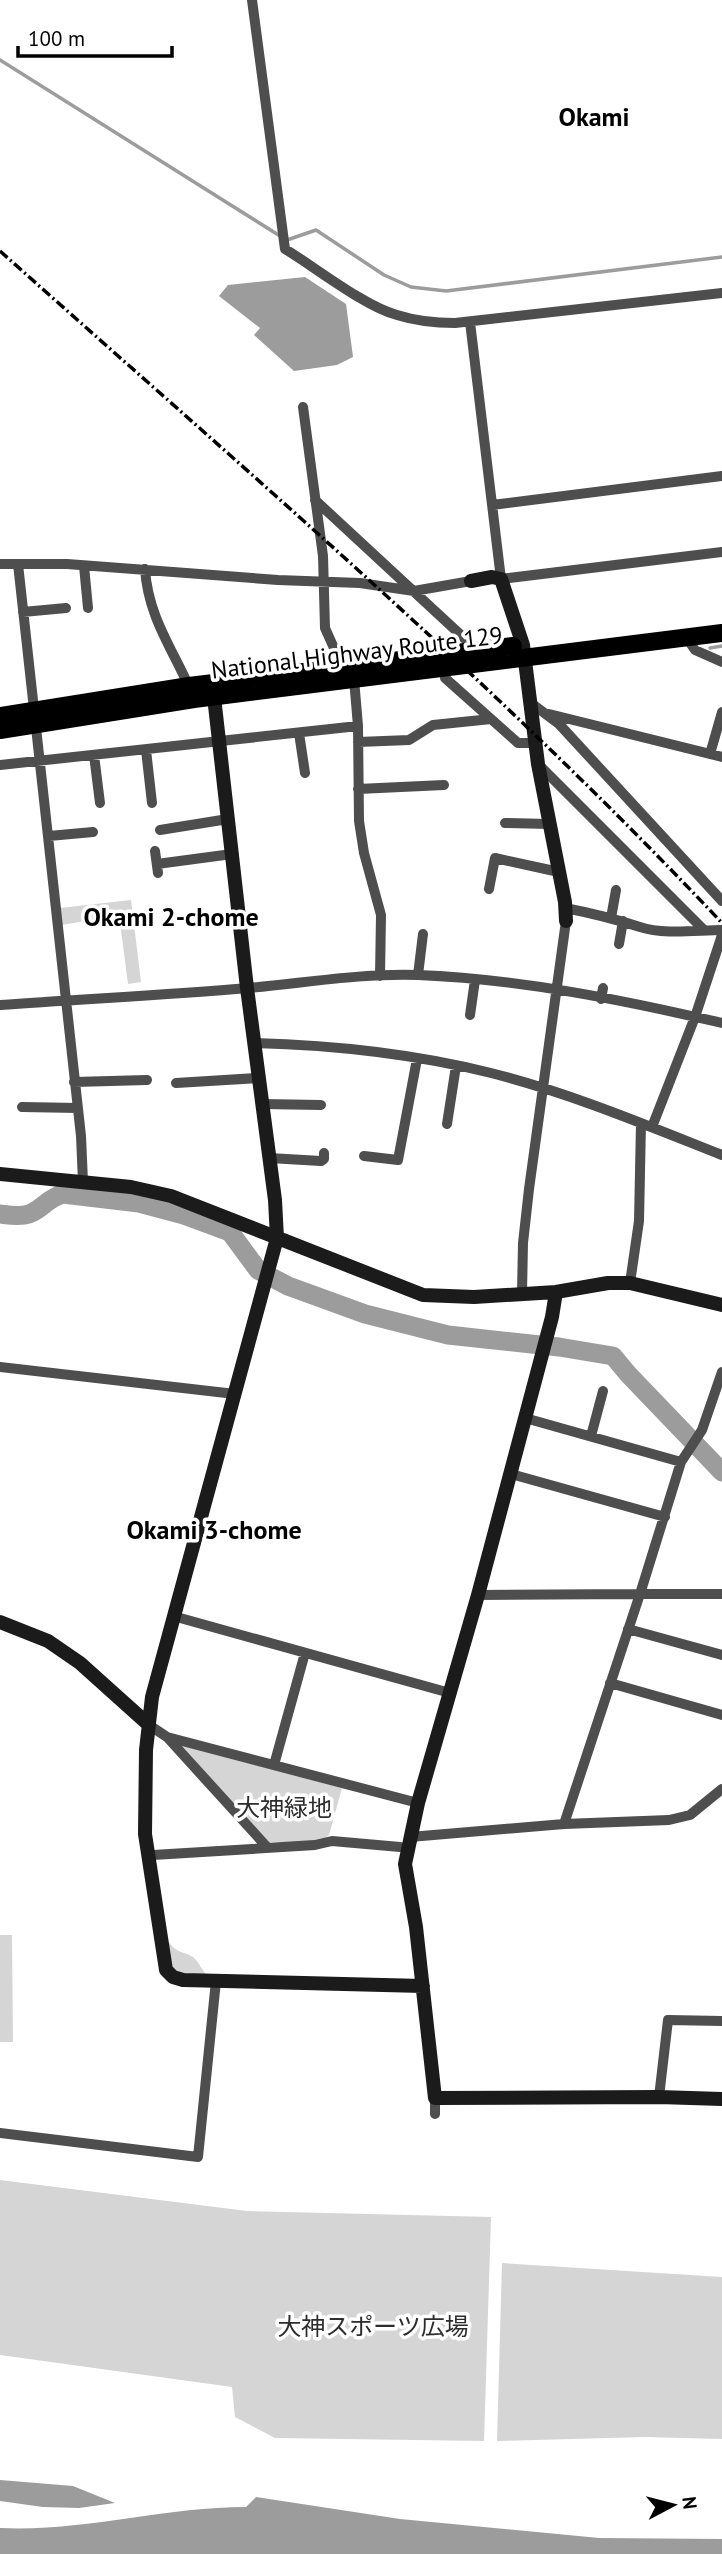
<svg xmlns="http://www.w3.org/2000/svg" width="722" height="2554" font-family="'PT Sans','Noto Sans JP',sans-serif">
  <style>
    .green { fill: #d5d5d5 }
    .water { fill: #9c9c9c }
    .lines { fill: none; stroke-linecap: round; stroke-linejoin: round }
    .stream { stroke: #9c9c9c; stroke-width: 3.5 }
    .river { stroke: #9c9c9c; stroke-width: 19 }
    .street { stroke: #4e4e4e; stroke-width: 10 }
    .secondary { stroke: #1b1b1b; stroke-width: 14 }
    .highway { stroke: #000; stroke-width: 18 }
    .rail { stroke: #000; stroke-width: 3.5; stroke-dasharray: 10 3.5 2 3.5; stroke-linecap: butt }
    .labels { text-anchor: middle; stroke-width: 7; stroke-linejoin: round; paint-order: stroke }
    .street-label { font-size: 24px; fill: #000; stroke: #fff }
    .park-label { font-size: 24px; fill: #2c2c2c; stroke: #fff }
    .neighbourhood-label { font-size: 26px; font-weight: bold; fill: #000; stroke: #fff }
  </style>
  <rect width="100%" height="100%" fill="#fff"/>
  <!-- green -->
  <path class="green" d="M 131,900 L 141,982 L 128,984 L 119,915 L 62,925 L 60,908 Z
    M 174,1742 L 342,1788 L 329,1835 L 321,1842 L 269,1842 Z
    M 0,1935 L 12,1935 L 13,2042 L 0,2042 Z
    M 169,1942 C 176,1953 183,1951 193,1957 C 198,1961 202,1970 207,1975 L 186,1975 L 174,1971 L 168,1958 Z
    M 0,2180 L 247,2211 L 491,2217 L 484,2441 L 275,2438 L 235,2417 L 232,2387 L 0,2355 Z
    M 502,2263 L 722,2277 L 722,2439 L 645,2437 L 497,2441 Z"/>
  <!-- water -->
  <path class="water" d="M 305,277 L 346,304 L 353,357 L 337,365 L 294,371 L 254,335 L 260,328 L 219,296 L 228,285 Z
    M 0,2480 L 73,2486 L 115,2503 L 79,2508 L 43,2507 L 0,2501 Z
    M 256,2497 L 400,2519 L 599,2538 L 722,2539 L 722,2554 L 0,2554 L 0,2528 C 83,2532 163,2507 246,2507 Z"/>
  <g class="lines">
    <!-- stream -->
    <path class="stream" d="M 0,60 L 280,236
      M 287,240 L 316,230 L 384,275 L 411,287 L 446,291 L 722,257
      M 710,648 L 722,646"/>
    <!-- river -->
    <path class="river" d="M 0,1214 C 9,1215 20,1217 29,1214 C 43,1209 47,1198 63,1194 L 139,1203 L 184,1215 L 230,1232 L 258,1270 L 288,1286 L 365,1314 L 448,1335 L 559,1347 L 613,1356 L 628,1374 L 722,1472"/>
    <!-- street -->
    <path class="street" d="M 252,0 L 285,249 C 315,267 364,306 397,315 C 416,321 436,323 455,323 L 722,293
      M 470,322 L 501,579 L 722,552
      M 303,407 L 323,556 L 325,628 L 342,666
      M 315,500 L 477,650
      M 492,505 L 722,476
      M 0,564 L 67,564 L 278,580 L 360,583 L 414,591 L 471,581
      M 18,564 L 81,1136 L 83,1182
      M 84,566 L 88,608
      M 145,569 C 148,616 172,648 190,689
      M 23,612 L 66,608
      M 686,637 L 695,650 L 722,662
      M 444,667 L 445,678 L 518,743 L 535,743
      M 354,679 L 358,726 L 359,821 L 364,853 L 381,915 L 380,976
      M 531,703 L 559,724 L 722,901
      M 549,714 L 722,757
      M 299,733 L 305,773
      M 358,742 L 409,740 L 433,725 L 491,719
      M 146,750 L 152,803
      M 710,754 L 722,712
      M 94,755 L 100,803
      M 538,764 L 704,930
      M 0,765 L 358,726
      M 358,789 L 444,785
      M 505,823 L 549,824
      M 160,830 L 228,819
      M 49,836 L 93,832
      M 155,851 L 158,873
      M 157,864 L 232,854
      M 489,889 L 495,858 L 559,872
      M 565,908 C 591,913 615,919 640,927 C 664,935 698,930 722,930
      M 611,918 L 616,890
      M 619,944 L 623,921
      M 418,975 L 423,934
      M 601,999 L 603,988
      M 0,1005 C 83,999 166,995 249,988 C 305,983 362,973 418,975 C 520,979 623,1000 722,1023
      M 470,1015 L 475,980
      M 254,1043 C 332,1045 415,1054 491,1073 C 570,1093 646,1125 722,1155
      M 74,1082 L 147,1080
      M 176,1083 L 258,1078
      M 262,1104 L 321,1105
      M 22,1107 L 78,1108
      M 447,1124 L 456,1066
      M 652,1127 L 695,1017 L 722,935
      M 364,1156 L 398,1160 L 417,1059
      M 269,1158 L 321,1161 L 324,1159 L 324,1153
      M 630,1283 L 639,1221 L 641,1123
      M 522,1293 L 523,1243 L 529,1189 L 566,921
      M 0,1367 L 235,1394
      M 722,1372 L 702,1430 L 681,1462 L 640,1594 L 722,1594
      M 525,1418 L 681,1462
      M 591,1436 L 603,1391
      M 511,1474 L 665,1517
      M 478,1595 L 640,1594 L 564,1824
      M 173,1616 L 450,1693
      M 628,1629 L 722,1655
      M 610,1683 L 722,1715
      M 149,1725 L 167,1737 L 418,1803
      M 167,1737 L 267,1847
      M 274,1765 L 305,1653
      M 410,1837 L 564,1824 L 669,1820 L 690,1815 L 722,1789
      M 153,1855 L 315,1845 L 332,1841 L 400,1847
      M 659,2097 L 668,2020 L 722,2021
      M 435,2098 L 435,2114
      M 0,2133 L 198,2157 L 216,1981"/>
    <!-- secondary -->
    <path class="secondary" d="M 471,581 L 492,577 L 501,579 L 523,645 L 538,764 L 565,902 L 566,921
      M 213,688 L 247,988 L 275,1200 L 277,1238 L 152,1697 L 146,1750 L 145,1834 L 166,1970 L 173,1977 L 183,1980 L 423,1986
      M 0,1174 L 131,1187 L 171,1196 L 423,1295 L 474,1297 L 556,1292 L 608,1283 L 630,1283 L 722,1305
      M 556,1292 L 552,1317 L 478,1595 L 418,1803 L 405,1864 L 416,1927 L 435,2098 L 659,2097 L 722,2099
      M 0,1622 L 48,1641 L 80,1663 L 149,1725"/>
    <!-- highway -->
    <path class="highway" d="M 0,716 L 189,686 L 513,646
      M 0,730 L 194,699 L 722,633"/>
    <!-- rail -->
    <path class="rail" d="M 0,251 C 245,470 497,684 722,923"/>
  </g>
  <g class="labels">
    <!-- street labels -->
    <g class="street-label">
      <text transform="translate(357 653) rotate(-7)" y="8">National Highway Route 129</text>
    </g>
    <!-- park labels -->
    <g class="park-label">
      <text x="284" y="1816">大神緑地</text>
      <text x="373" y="2335">大神スポーツ広場</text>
    </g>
    <!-- neighbourhood labels -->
    <g class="neighbourhood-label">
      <text x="594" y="126">Okami</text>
      <text x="171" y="926">Okami 2-chome</text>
      <text x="214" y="1539">Okami 3-chome</text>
    </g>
  </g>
  <!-- north arrow -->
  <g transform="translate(673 2505) rotate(83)" stroke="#ffffff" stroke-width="5" paint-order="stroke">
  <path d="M0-5L12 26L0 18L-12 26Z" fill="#000000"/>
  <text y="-10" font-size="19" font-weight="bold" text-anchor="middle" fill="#000000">N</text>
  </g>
  <!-- scale -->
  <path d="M18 46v10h154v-10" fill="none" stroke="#000000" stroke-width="3.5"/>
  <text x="28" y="46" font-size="21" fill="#000000" stroke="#ffffff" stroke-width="5" paint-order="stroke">100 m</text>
</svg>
